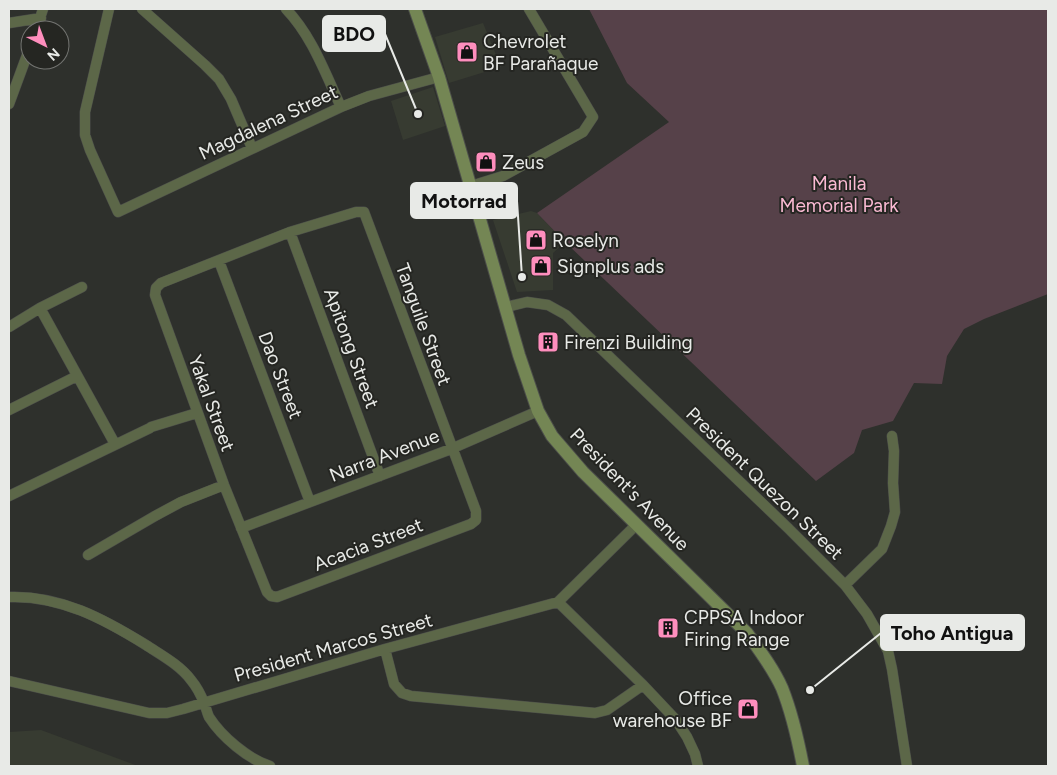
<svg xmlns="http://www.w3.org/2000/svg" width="1057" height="775" font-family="Figtree,sans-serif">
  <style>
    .built { fill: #373b31 }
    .green { fill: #564149 }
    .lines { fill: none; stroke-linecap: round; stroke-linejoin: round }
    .street-casing { stroke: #4c4e4a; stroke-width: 11 }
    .secondary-casing { stroke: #4c4e4a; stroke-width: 14 }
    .street { stroke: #5c6748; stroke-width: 10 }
    .secondary { stroke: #748654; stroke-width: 12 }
    .labels { text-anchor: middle; stroke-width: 4; stroke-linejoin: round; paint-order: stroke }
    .poi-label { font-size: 19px; fill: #e8eae7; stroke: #252622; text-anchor: start }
    .street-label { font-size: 19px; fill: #e8eae7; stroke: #252622 }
    .park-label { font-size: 19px; fill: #fabad3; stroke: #252622 }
    .leader { fill: none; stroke: #e8eae7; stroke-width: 2 }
    .callout-dot { fill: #e8eae7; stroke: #252622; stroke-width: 2 }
    .callout { fill: #e8eae7; stroke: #e8eae7; stroke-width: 2 }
    .callout-label { font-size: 20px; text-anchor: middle; font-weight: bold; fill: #111 }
  </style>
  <rect width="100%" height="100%" fill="#2e302c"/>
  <!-- built -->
  <path class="built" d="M 483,23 L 501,67 L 449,83 L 435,37 Z
    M 433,87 L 445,126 L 403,140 L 391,101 Z
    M 531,211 L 537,213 L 565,242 L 553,253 L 553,290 L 517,292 L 493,220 Z
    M 41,730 L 138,766 L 9,766 L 9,732 Z"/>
  <!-- green -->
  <path class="green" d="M 589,9 L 1048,9 L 1048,294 L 984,319 L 964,329 L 947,356 L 942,384 L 914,383 L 893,421 L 862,430 L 854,453 L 816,481 L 565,242 L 537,213 L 669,122 L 627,83 Z"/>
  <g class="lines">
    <!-- street casing -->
    <g class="street-casing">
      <path id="street" d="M 109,9 L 85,112 L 85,135 L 90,150 L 118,212 L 341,107 L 369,96 L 439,77
        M 142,9 L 205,65 L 219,79 L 231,99 L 252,148
        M 286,9 C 312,36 325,73 341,107
        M 9,23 L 41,18
        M 36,30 L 43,9
        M 9,104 L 30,47
        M 471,186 L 503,176 L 583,132 L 593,117 L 529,9
        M 356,212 L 364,212 L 476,511 L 476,520 L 471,524 L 277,597 L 271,596 L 267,592 L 224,485 L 155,295 L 156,288 L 161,283 L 290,232 Z
        M 290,232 L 380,476
        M 219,261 L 310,502
        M 506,307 L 527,302 L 548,305 L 566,315 L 788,528 L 845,585 L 867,614 L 888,651 L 892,669 L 907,766
        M 40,308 L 115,444
        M 9,327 L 40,308 L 82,287
        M 9,410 L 77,376
        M 151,427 L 197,413
        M 9,496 L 150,428
        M 241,528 L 451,449 L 538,411
        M 88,555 L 155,516 L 181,502 L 224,485
        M 845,585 L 882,549 L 891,526 L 895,512 L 893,483 L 894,451 L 892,436
        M 9,597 C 60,595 104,619 146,645 C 161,655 180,665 191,680 C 196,686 201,695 204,703 C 206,707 207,713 209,717 C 222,737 248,759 270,766
        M 558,602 L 643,685 L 676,720 L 687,737 L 695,754 L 698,766
        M 385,649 L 394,684 L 402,693 L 411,696 L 595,713 L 607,710 L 643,685
        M 9,681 L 149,713 L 167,713 L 183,709 L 385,649 L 558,602 L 637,524"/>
    </g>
    <!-- secondary casing -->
    <g class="secondary-casing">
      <path id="secondary" d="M 415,9 L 439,77 L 519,355 L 538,411 L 552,436 L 583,472 L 747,633 C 760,651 773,668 782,688 C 792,713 798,740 803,766"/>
    </g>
    <!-- street -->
    <use href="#street" class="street"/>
    <!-- secondary -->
    <use href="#secondary" class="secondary"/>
  </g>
  <!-- icons -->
  <defs>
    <g id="shop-square" transform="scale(1.125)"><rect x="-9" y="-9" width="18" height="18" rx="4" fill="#fe8ebd" stroke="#252622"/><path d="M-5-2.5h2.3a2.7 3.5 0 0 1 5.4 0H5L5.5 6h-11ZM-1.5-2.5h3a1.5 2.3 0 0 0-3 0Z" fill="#111"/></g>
    <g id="building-square" transform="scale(1.125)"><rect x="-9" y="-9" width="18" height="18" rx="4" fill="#fe8ebd" stroke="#252622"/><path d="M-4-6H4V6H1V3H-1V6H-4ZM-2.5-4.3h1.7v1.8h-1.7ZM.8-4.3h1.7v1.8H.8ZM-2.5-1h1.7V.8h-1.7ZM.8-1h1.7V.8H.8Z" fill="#111"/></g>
  </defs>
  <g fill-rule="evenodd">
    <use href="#shop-square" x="467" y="52"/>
    <use href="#shop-square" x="486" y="162"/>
    <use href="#shop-square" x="536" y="240"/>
    <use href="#shop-square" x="541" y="266"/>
    <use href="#building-square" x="548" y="342"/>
    <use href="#building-square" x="668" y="628"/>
    <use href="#shop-square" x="748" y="709"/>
  </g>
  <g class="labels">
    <!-- poi labels -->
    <g class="poi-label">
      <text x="483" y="48">Chevrolet<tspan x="483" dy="22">BF Parañaque</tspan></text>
      <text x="502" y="169">Zeus</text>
      <text x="552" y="247">Roselyn</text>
      <text x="557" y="273">Signplus ads</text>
      <text x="564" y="349">Firenzi Building</text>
      <text x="684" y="624">CPPSA Indoor<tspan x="684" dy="22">Firing Range</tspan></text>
      <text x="732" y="705" text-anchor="end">Office<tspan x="732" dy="22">warehouse BF</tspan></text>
    </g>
    <!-- street labels -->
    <g class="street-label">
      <text transform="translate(268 122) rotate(-25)" y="7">Magdalena Street</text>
      <text transform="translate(424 324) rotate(70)" y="7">Tanguile Street</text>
      <text transform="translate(352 348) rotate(70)" y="7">Apitong Street</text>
      <text transform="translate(281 375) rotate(69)" y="7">Dao Street</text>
      <text transform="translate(212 403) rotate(70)" y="7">Yakal Street</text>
      <text transform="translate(384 455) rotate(-21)" y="7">Narra Avenue</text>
      <text transform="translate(765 483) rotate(44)" y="7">President Quezon Street</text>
      <text transform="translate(630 489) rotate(46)" y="7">President's Avenue</text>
      <text transform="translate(368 544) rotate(-21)" y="7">Acacia Street</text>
      <text transform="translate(333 647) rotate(-16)" y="7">President Marcos Street</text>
    </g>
    <!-- park labels -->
    <g class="park-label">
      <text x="839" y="190">Manila<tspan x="839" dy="22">Memorial Park</tspan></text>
    </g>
  </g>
  <!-- callouts -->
  <path class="leader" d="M418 114L385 34M522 277L517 201M810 690L881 633"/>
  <g class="callout-dot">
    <circle cx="418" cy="114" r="5"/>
    <circle cx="522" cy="277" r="5"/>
    <circle cx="810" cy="690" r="5"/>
  </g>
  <g class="callout">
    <rect x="323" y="16" width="62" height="35" rx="5"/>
    <rect x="411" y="183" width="106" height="35" rx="5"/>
    <rect x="881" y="615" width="143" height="35" rx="5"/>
  </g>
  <g class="callout-label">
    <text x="354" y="41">BDO</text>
    <text x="464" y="208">Motorrad</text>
    <text x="952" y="640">Toho Antigua</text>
  </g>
  <!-- border -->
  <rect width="1057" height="775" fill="none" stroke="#e8eae7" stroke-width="20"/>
  <!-- north arrow -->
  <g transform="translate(45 45) rotate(138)"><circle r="24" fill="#252622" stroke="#737471"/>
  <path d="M0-4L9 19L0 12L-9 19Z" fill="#fe8ebd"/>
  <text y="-8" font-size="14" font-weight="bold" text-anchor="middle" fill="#e8eae7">N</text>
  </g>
</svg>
